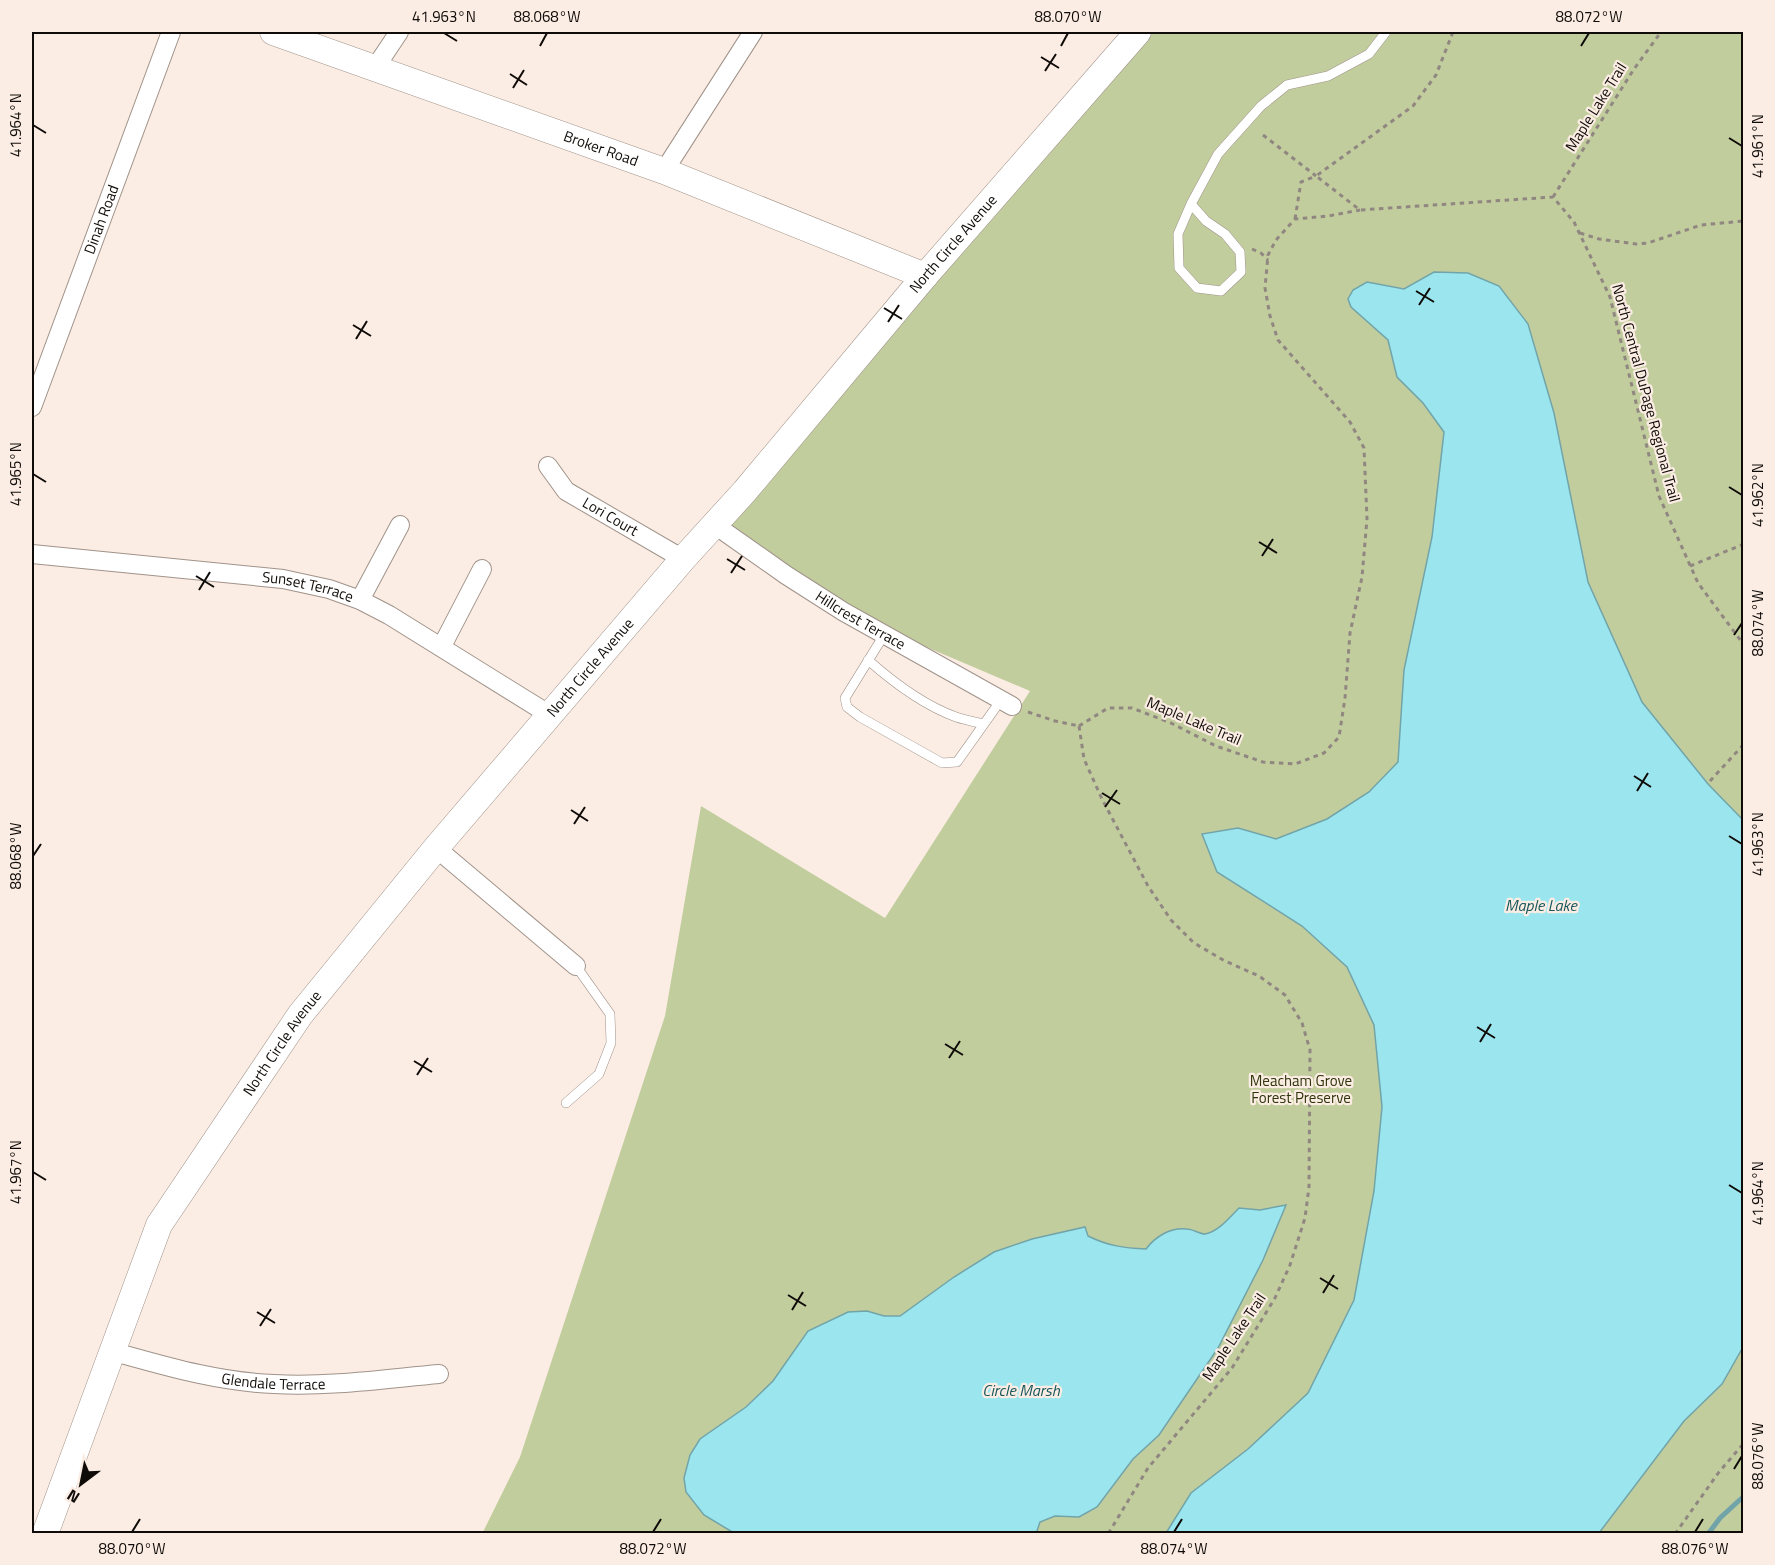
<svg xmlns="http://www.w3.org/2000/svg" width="1775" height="1565" font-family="'Titillium Web',sans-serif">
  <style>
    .green { fill: #c2cd9e }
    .water { fill: #9be6ee; stroke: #71a4a9; stroke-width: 1.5 }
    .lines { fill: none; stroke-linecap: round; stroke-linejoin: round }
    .stream { stroke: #71a4a9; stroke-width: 5 }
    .lane-casing { stroke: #a0938a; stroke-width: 10 }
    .street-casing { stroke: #a0938a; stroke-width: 20 }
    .secondary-casing { stroke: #a0938a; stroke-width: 27 }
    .path { stroke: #918781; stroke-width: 3; stroke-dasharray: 4.5 4.5; stroke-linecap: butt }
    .lane { stroke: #fff; stroke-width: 9 }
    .street { stroke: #fff; stroke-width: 18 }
    .secondary { stroke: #fff; stroke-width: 26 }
    .ticks { fill: none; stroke: #0f0b08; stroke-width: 2 }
    .labels { text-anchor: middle; stroke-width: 4.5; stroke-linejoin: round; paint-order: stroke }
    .street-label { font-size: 15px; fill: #0f0b08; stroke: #fcede4 }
    .park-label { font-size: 15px; fill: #2e350b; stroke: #fcede4 }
    .water-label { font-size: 16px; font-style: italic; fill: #15565b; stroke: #fcede4 }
    .neatline { fill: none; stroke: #0f0b08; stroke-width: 2 }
    .ticks-label { font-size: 15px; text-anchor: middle; fill: #0f0b08 }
  </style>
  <rect width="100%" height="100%" fill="#fcede4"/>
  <!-- green -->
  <path class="green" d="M 1139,32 L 1743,32 L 1743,1533 L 482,1534 L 520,1457 L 665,1016 L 701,806 L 885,918 L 1030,691 L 844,612 L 715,525 Z"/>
  <!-- water -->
  <path class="water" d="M 1434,272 L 1468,273 L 1499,286 L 1528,324 L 1554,413 L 1588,582 L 1642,702 L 1708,784 L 1743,820 L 1743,1347 L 1722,1384 L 1684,1421 L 1599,1533 L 1166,1533 L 1191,1493 L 1248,1449 L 1308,1393 L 1354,1300 L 1374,1191 L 1382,1107 L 1374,1025 L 1347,967 L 1302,926 L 1217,872 L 1202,834 L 1238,828 L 1276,839 L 1327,819 L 1369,792 L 1398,762 L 1404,670 L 1432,537 L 1444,432 L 1423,403 L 1397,377 L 1388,340 L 1351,307 L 1348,299 L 1353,290 L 1367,282 L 1404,289 Z
    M 1286,1205 L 1263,1260 L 1218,1348 L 1159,1435 L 1133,1459 L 1097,1507 L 1079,1517 L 1055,1516 L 1040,1522 L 1036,1534 L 734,1533 L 704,1515 L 686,1492 L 684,1478 L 690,1455 L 700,1439 L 746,1407 L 773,1381 L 808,1331 L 848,1312 L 867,1311 L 884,1316 L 900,1316 L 954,1277 L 994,1252 L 1032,1239 L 1085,1227 L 1088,1236 C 1108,1246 1124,1248 1146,1249 C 1155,1237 1170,1227 1187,1229 C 1193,1229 1199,1234 1205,1234 C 1218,1232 1230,1217 1239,1208 L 1260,1210 Z"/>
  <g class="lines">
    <!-- stream -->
    <path class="stream" d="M 1708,1534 L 1720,1518 L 1744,1496"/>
    <!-- lane casing -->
    <g class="lane-casing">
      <path id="lane" d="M 1191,204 L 1206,221 L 1225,234 L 1240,252 L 1241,272 L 1221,291 L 1197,288 L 1179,268 L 1178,234 L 1191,204 L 1218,154 L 1261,106 L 1287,85 L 1328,76 L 1369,54 L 1386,32
        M 884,635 L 845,698 L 847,707 L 860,717 L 942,763 L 957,762 L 1001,700
        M 868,660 C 894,683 923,705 956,717 C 965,720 975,722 984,724
        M 566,1103 L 599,1074 L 611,1043 L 610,1014 L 576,966"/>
    </g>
    <!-- street casing -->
    <g class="street-casing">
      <g id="street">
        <path d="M 375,68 L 399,32"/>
        <path d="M 664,171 L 753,32"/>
        <path id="s1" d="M 32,407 L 171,32"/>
        <path id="s2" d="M 548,466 L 566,491 L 683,559"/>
        <path id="s3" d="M 715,525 L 786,575 L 844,612 L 1012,706"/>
        <path id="s4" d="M 32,554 L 283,579 L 329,589 L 360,600 L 389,615 L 550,715"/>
        <path d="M 360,600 L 400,525"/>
        <path d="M 442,646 L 482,569"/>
        <path d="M 436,848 L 576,966"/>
        <path id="s5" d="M 111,1351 C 165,1366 218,1382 274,1384 C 329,1387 384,1379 439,1374"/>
      </g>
    </g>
    <!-- secondary casing -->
    <g class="secondary-casing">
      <g id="secondary">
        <path id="s6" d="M 273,32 L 664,171 L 925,276"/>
        <path id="s7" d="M 45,1534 L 159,1225 L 300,1015 L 436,848 L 683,559 L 745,491 L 925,276 L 1138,32"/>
      </g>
    </g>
    <!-- path -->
    <path class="path" d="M 1453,32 L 1436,75 L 1413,106 L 1316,176 L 1360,210 L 1553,197 L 1574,222 L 1610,297 L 1659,496 L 1698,583 L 1744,645
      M 1263,135 L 1316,176
      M 1553,197 L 1634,69 L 1661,32
      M 1295,219 L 1301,182 L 1316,176
      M 1580,233 L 1599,239 L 1636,244 L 1648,243 L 1701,225 L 1744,221
      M 1252,249 L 1261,253 L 1268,260
      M 1690,566 L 1744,544
      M 1028,712 L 1055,721 L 1079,726
      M 1079,726 L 1084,759 L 1102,799 L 1148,886 L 1171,920 L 1194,943 L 1225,961 L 1259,976 L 1285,995 L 1302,1023 L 1310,1050 L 1309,1187 L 1305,1218 L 1290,1265 L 1275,1298 L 1232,1368 L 1148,1468 L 1108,1534
      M 1079,726 L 1108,708 L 1132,708 L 1171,723 L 1216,746 L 1263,762 L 1295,764 L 1324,753 L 1339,737 L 1345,698 L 1350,633 L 1362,577 L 1367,519 L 1364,448 L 1350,422 L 1278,340 L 1270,316 L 1265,288 L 1268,255 L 1276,240 L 1295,219 L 1328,216 L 1360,210
      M 1710,781 L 1744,744
      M 1675,1534 L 1719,1472 L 1744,1443"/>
    <!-- lane -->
    <use href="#lane" class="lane"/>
    <!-- street -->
    <use href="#street" class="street"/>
    <!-- secondary -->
    <use href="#secondary" class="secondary"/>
  </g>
  <!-- ticks -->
  <path class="ticks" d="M 444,33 L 457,41M 540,46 L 547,33M 1061,46 L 1068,33M 1581,46 L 1589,33M 1041,57 L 1059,68M 1045,71 L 1056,54M 510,74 L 527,85M 513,88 L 524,70M 33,125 L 46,133M 1729,138 L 1742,146M 1416,291 L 1434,302M 1419,305 L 1430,288M 884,308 L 902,319M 888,322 L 899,305M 353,325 L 371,336M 356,339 L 367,321M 33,474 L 46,482M 1729,487 L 1742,495M 1259,542 L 1277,553M 1262,556 L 1273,539M 727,559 L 745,570M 731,573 L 742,556M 196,576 L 214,587M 199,590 L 210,572M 1734,635 L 1742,623M 1634,776 L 1651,787M 1637,791 L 1648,773M 1102,793 L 1120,804M 1105,807 L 1117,790M 571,810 L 588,821M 574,824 L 585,807M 1729,836 L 1742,844M 33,856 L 41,844M 1477,1027 L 1495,1038M 1480,1042 L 1491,1024M 945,1044 L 963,1055M 949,1058 L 960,1041M 414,1061 L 432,1072M 417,1075 L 428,1058M 33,1172 L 46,1180M 1729,1185 L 1742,1193M 1320,1278 L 1338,1289M 1323,1293 L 1334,1275M 788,1295 L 806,1306M 792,1310 L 803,1292M 257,1312 L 275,1323M 260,1326 L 271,1309M 1734,1469 L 1742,1456M 132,1532 L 140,1519M 653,1532 L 661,1519M 1174,1532 L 1182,1519M 1695,1532 L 1703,1519"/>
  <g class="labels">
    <!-- street labels -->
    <g class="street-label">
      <text transform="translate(1596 107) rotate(-58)" y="5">Maple Lake Trail</text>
      <text dy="5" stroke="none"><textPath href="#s6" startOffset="348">Broker Road</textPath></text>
      <text dy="5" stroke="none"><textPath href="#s1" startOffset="200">Dinah Road</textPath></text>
      <text dy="5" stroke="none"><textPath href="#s7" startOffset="1593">North Circle Avenue</textPath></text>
      <text transform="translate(1646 393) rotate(75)" y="5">North Central DuPage Regional Trail</text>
      <text dy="5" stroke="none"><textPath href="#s2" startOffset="82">Lori Court</textPath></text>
      <text dy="5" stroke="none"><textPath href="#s4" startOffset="278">Sunset Terrace</textPath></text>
      <text dy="5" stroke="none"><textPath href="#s3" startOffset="174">Hillcrest Terrace</textPath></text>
      <text dy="5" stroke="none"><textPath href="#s7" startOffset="1035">North Circle Avenue</textPath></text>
      <text transform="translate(1194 721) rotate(23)" y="5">Maple Lake Trail</text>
      <text dy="5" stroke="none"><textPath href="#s7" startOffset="549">North Circle Avenue</textPath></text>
      <text transform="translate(1234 1337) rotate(-56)" y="5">Maple Lake Trail</text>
      <text dy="5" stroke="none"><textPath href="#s5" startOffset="166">Glendale Terrace</textPath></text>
    </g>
    <!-- park labels -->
    <g class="park-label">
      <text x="1301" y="1086">Meacham Grove<tspan x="1301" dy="17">Forest Preserve</tspan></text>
    </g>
    <!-- water labels -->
    <g class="water-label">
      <text x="1541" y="911">Maple Lake</text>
      <text x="1021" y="1396">Circle Marsh</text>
    </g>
  </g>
  <!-- border -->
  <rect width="1775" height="1565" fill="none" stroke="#fcede4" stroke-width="66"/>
  <!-- north arrow -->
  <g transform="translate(81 1484) rotate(212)" stroke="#fcede4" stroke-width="4.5" paint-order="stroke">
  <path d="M0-4.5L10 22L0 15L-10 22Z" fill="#0f0b08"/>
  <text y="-9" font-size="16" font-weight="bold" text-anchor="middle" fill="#0f0b08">N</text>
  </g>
  <rect x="33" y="33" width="1709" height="1499" class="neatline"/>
  <g class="ticks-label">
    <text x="444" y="22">41.963°N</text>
    <text x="547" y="22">88.068°W</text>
    <text x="1068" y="22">88.070°W</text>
    <text x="1589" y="22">88.072°W</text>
    <text transform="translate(16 125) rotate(-90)" y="5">41.964°N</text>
    <text transform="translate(1758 146) rotate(-90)" y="5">41.961°N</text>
    <text transform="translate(16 474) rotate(-90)" y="5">41.965°N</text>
    <text transform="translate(1758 495) rotate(-90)" y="5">41.962°N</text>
    <text transform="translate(1758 623) rotate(-90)" y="5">88.074°W</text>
    <text transform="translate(1758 844) rotate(-90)" y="5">41.963°N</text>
    <text transform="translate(16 856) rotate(-90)" y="5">88.068°W</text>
    <text transform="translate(16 1172) rotate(-90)" y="5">41.967°N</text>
    <text transform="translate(1758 1193) rotate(-90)" y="5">41.964°N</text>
    <text transform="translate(1758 1456) rotate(-90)" y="5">88.076°W</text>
    <text x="132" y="1554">88.070°W</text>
    <text x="653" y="1554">88.072°W</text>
    <text x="1174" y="1554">88.074°W</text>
    <text x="1695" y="1554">88.076°W</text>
  </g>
</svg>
